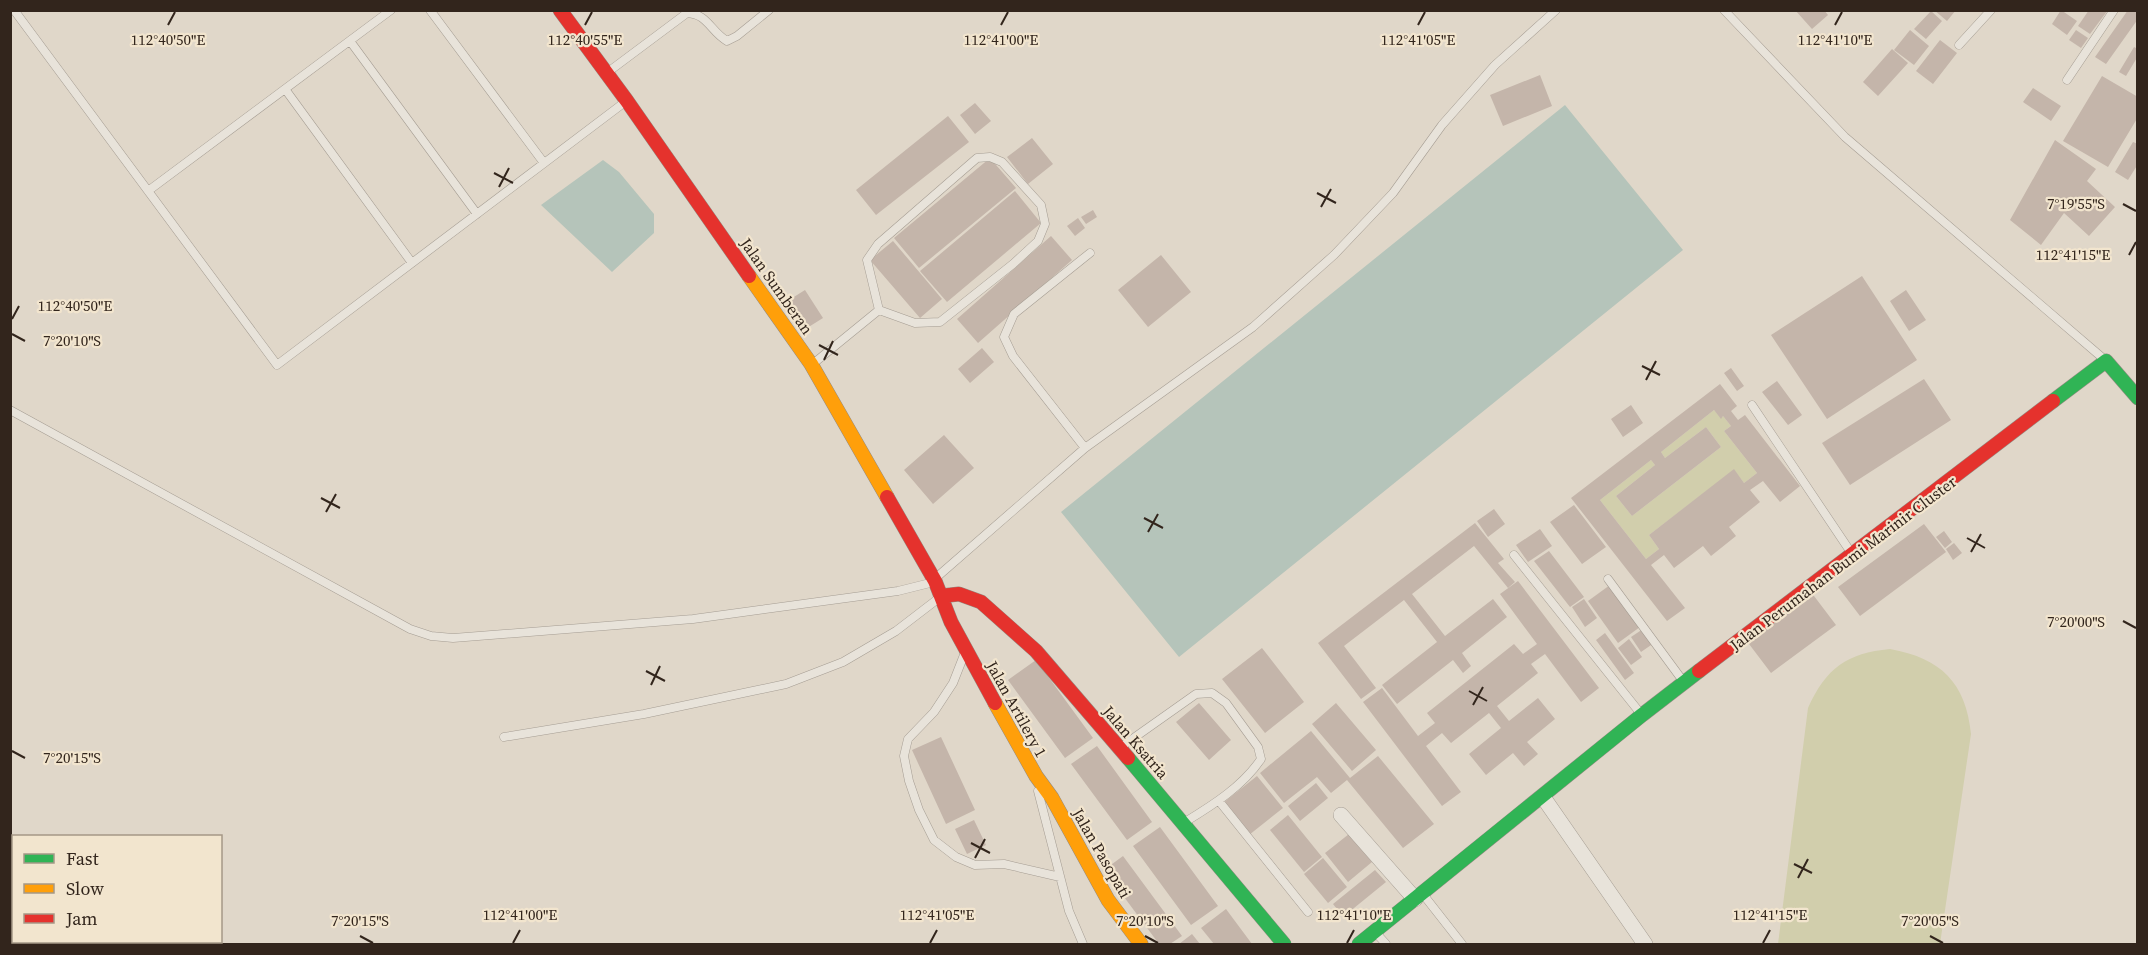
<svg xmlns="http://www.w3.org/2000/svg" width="2148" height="955" font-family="'Source Serif 4',serif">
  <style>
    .green { fill: #d1ceac }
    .water { fill: #b5c4ba }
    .building { fill: #c4b5aa; fill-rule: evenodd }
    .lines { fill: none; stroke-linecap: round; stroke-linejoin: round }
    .lane-casing { stroke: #a59d93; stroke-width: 9 }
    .street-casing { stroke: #a59d93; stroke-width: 16 }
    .fast-casing { stroke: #948c83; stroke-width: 15 }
    .slow-casing { stroke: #948c83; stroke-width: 15 }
    .jam-casing { stroke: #948c83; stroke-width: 15 }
    .lane { stroke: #e8e3da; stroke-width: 8 }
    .street { stroke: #e8e3da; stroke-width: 15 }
    .fast { stroke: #30b455; stroke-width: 14 }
    .slow { stroke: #ff9f0a; stroke-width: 14 }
    .jam { stroke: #e5322d; stroke-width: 14 }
    .ticks { fill: none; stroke: #32251c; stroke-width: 2 }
    .labels { text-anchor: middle; stroke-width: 4.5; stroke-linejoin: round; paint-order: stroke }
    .street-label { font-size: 16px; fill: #32251c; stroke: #f2e5ce }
    .ticks-label { font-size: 15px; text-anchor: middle; fill: #32251c; stroke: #f2e5ce; stroke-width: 4.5; stroke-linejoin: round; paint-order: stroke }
  </style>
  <rect width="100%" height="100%" fill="#e0d7c9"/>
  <!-- green -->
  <path class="green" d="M 1714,410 L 1721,418 L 1723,416 L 1731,426 L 1724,431 L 1757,473 L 1744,483 L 1734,470 L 1649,535 L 1659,549 L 1646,559 L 1600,500 L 1651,460 L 1655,465 L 1616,496 L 1632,516 L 1721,447 L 1706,427 L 1665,458 L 1661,452 Z
    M 1890,649 C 1941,658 1966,683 1971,734 L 1940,944 L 1778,944 L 1808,708 C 1826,668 1847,653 1890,649 Z"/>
  <!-- water -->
  <path class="water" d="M 1565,105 L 1683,250 L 1179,657 L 1061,512 Z
    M 603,160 L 619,172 L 654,214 L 654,233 L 612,272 L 541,205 Z"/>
  <!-- building -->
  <path class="building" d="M 1795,10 L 1824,10 L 1828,15 L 1812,29 Z
    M 1934,10 L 1956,10 L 1947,21 Z
    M 2061,10 L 2077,21 L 2067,35 L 2052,24 Z
    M 2089,10 L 2108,10 L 2090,34 L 2078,26 Z
    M 2128,10 L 2138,10 L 2138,19 L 2106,64 L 2095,57 Z
    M 1931,11 L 1942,21 L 1926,39 L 1914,29 Z
    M 1910,30 L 1929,46 L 1914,65 L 1894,50 Z
    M 2076,30 L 2088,38 L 2081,48 L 2069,40 Z
    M 1940,40 L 1957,53 L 1933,84 L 1916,71 Z
    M 2134,47 L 2138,49 L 2138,56 L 2126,76 L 2119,72 Z
    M 1892,49 L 1908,63 L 1878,96 L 1863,82 Z
    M 1540,75 L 1552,106 L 1503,126 L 1490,95 Z
    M 2102,76 L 2138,97 L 2138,117 L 2108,167 L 2063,141 Z
    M 2033,88 L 2061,106 L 2051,121 L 2023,102 Z
    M 975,103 L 991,121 L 975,134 L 960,115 Z
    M 948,116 L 969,142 L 876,215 L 856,190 Z
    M 1032,138 L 1053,164 L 1028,184 L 1007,157 Z
    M 2055,140 L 2096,169 L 2087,181 L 2115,207 L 2089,236 L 2064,213 L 2041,245 L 2010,220 Z
    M 2133,142 L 2138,144 L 2138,164 L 2128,180 L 2115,172 Z
    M 990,158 L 1016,188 L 919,268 L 894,238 Z
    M 1015,191 L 1041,223 L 947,302 L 920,271 Z
    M 1093,210 L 1097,217 L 1086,224 L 1081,217 Z
    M 1078,218 L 1085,228 L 1075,236 L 1067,226 Z
    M 1051,236 L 1072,260 L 978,343 L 957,319 Z
    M 893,241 L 942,299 L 920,318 L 870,260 Z
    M 1161,255 L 1191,292 L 1148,327 L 1118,290 Z
    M 1862,276 L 1917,360 L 1827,419 L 1771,335 Z
    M 805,290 L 823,318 L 807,328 L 789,300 Z
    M 1906,290 L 1926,320 L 1909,331 L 1890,301 Z
    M 982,348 L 994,362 L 970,383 L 958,369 Z
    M 1731,368 L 1744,386 L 1737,391 L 1724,373 Z
    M 1924,379 L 1951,420 L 1850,485 L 1822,443 Z
    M 1777,381 L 1802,415 L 1788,425 L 1762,392 Z
    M 1720,384 L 1737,406 L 1731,411 L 1738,420 L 1745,415 L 1800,486 L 1780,502 L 1763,481 L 1750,490 L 1760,502 L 1729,527 L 1736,536 L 1711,556 L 1703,546 L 1674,568 L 1664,555 L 1651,565 L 1685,608 L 1667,621 L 1571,498 ZM 1714,410 L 1721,419 L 1723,416 L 1731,426 L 1724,431 L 1757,473 L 1744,483 L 1734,469 L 1649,535 L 1659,549 L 1646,559 L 1600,500 L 1651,460 L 1655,465 L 1616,496 L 1632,516 L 1721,447 L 1706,427 L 1665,458 L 1661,452 Z
    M 1631,405 L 1643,423 L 1623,437 L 1611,419 Z
    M 944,435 L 974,468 L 933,504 L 904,470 Z
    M 1574,505 L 1606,547 L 1582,564 L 1550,522 Z
    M 1494,509 L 1505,524 L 1488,537 L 1477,521 Z
    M 1475,523 L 1504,559 L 1498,563 L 1515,582 L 1508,588 L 1474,546 L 1412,594 L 1445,636 L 1493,599 L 1507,617 L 1462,653 L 1471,666 L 1463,673 L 1453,660 L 1397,704 L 1382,685 L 1437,642 L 1404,600 L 1344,646 L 1376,688 L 1361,699 L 1318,643 Z
    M 1924,524 L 1946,552 L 1860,616 L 1838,587 Z
    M 1540,529 L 1552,546 L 1528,562 L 1516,545 Z
    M 1944,531 L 1952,542 L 1945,548 L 1936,537 Z
    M 1954,543 L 1962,553 L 1953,560 L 1946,549 Z
    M 1549,551 L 1584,597 L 1570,607 L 1534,561 Z
    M 1518,581 L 1599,688 L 1581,702 L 1545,654 L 1531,664 L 1538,673 L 1497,706 L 1509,721 L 1538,698 L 1555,719 L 1527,742 L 1538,754 L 1524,766 L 1513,753 L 1486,775 L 1469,754 L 1501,728 L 1489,713 L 1451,743 L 1442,733 L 1426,746 L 1461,792 L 1442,806 L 1363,702 L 1382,688 L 1418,736 L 1435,723 L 1427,713 L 1514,644 L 1523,654 L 1537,644 L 1500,594 Z
    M 1610,585 L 1640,627 L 1618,643 L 1588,601 Z
    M 1811,592 L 1836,625 L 1771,673 L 1746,640 Z
    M 1584,599 L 1597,618 L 1585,627 L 1572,607 Z
    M 1643,629 L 1654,643 L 1641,652 L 1631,637 Z
    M 1605,633 L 1634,673 L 1625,680 L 1596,640 Z
    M 1629,639 L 1642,657 L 1631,665 L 1618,648 Z
    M 1262,648 L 1304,702 L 1265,733 L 1222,679 Z
    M 1036,660 L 1093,738 L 1065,758 L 1008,680 Z
    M 1199,703 L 1231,740 L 1209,760 L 1176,722 Z
    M 1336,703 L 1376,750 L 1352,771 L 1312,724 Z
    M 1311,731 L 1350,778 L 1378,756 L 1434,824 L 1403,848 L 1347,780 L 1331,793 L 1317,777 L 1284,803 L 1260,773 Z
    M 941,737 L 975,810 L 946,824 L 912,750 Z
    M 1097,746 L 1152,822 L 1127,840 L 1071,764 Z
    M 1257,776 L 1283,808 L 1249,835 L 1223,803 Z
    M 1316,783 L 1328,798 L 1300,821 L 1288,806 Z
    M 1288,815 L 1322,857 L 1304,872 L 1270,830 Z
    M 974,820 L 986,845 L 967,854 L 955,829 Z
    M 1160,827 L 1218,906 L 1191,925 L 1133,846 Z
    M 1349,834 L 1372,862 L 1348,882 L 1325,853 Z
    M 1123,856 L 1182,936 L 1170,944 L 1159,944 L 1104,870 Z
    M 1323,858 L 1347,887 L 1328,903 L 1304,874 Z
    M 1375,870 L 1386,882 L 1343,917 L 1333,904 Z
    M 1226,909 L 1252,944 L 1214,944 L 1201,928 Z
    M 1192,934 L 1200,944 L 1179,944 Z"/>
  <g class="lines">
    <!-- lane casing -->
    <g class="lane-casing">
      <path id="lane" d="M 14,10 L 277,365 L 625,102
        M 430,10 L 544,163
        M 1724,10 L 1845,137 L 2105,360
        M 350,41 L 477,214
        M 1959,45 L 1991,10
        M 608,72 L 687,13 C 708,14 710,31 727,41 L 737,36 L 769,10
        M 2067,80 L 2114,10
        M 285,89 L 412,263
        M 148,191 L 391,10
        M 814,363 L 879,310 L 867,260 L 878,244 L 977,158 L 990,157 L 1002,162 L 1041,205 L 1045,224 L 1038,241 L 1013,264 L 940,322 L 915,323 L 879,310
        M 1752,405 L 1852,554
        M 10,410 L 410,629 L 431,636 L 453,638 L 693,619 L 898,591 L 930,583 L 1085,448 L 1253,327 L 1334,255 L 1393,193 L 1442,125 L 1495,65 L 1556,10
        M 1085,448 L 1013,356 L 1004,337 L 1014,314 L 1090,253
        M 1514,555 L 1641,714
        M 1608,579 L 1683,681
        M 964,655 L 953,683 L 934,712 L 908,739 L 904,756 L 909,781 L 919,810 L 934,840 L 956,857 L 975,865 L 1004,864 L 1060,877
        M 504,737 L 644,714 L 786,684 L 843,662 L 896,631 L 939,598
        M 1121,747 L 1196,694 L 1212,693 L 1226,703 L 1258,747 L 1261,759 C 1243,786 1213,805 1185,822
        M 1038,791 L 1069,911 L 1083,944
        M 1219,801 L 1308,912
        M 1422,893 L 1462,944
        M 1376,933 L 1386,944"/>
    </g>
    <!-- street casing -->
    <g class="street-casing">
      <path id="street" d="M 1543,797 L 1645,944
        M 1341,815 L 1415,899"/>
    </g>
    <!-- fast casing -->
    <g class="fast-casing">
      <path id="fast" d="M 2053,401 L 2106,361 L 2138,398
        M 1128,758 L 1284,944
        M 1359,944 L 1642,715 L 1699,671"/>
    </g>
    <!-- slow casing -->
    <g class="slow-casing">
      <path id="slow" d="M 749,276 L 811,364 L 887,497
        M 995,703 L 1036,776 L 1052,798 L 1108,900 L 1141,944"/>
    </g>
    <!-- jam casing -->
    <g class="jam-casing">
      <path id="jam" d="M 560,10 L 627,101 L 749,276
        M 887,497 L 935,581 L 951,622 L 995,703
        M 941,596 L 959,594 L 981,602 L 1036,651 L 1128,758
        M 1699,671 L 2053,401"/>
    </g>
    <!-- lane -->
    <use href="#lane" class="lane"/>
    <!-- street -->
    <use href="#street" class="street"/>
    <!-- fast -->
    <use href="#fast" class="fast"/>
    <!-- slow -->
    <use href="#slow" class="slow"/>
    <!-- jam -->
    <use href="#jam" class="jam"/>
  </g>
  <!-- ticks -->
  <path class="ticks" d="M 168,25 L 175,12M 585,25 L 592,12M 1001,25 L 1008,12M 1418,25 L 1425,12M 1835,25 L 1842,12M 494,173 L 513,183M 499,187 L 509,168M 1317,193 L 1336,203M 2123,204 L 2136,211M 1321,207 L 1331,189M 2129,255 L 2136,242M 12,319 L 19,306M 12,334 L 25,341M 819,345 L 838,355M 824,360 L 833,341M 1642,366 L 1660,375M 1646,380 L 1656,361M 321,498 L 340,508M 326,512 L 336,494M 1144,518 L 1163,528M 1148,532 L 1158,514M 1967,538 L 1985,548M 1971,552 L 1981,534M 2123,621 L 2136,628M 646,671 L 665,681M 651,685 L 660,666M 1469,691 L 1487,701M 1473,705 L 1483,687M 12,751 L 25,758M 971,843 L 990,853M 975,858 L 985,839M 1794,864 L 1812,873M 1798,878 L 1808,859M 360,936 L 373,943M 1145,936 L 1158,943M 1930,936 L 1943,943M 513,943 L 520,930M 930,943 L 937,930M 1347,943 L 1354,930M 1763,943 L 1770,930"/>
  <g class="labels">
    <!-- street labels -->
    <g class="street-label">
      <text transform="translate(777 286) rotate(55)" y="6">Jalan Sumberan</text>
      <text transform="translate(1843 563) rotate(-37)" y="6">Jalan Perumahan Bumi Marinir Cluster</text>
      <text transform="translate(1017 709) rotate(61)" y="6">Jalan Artilery 1</text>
      <text transform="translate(1136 742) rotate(49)" y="6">Jalan Ksatria</text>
      <text transform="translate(1102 853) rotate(60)" y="6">Jalan Pasopati</text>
    </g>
  </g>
  <g class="ticks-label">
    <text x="168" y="45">112°40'50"E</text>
    <text x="585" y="45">112°40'55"E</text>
    <text x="1001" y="45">112°41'00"E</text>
    <text x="1418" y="45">112°41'05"E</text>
    <text x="1835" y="45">112°41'10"E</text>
    <text x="2076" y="209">7°19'55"S</text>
    <text x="2073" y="260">112°41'15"E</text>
    <text x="75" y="311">112°40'50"E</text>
    <text x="72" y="346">7°20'10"S</text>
    <text x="2076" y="627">7°20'00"S</text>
    <text x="72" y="763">7°20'15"S</text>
    <text x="520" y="920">112°41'00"E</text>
    <text x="937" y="920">112°41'05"E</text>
    <text x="1354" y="920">112°41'10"E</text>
    <text x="1770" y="920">112°41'15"E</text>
    <text x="360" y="926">7°20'15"S</text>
    <text x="1145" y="926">7°20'10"S</text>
    <text x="1930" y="926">7°20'05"S</text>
  </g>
  <!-- border -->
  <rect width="2148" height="955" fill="none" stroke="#32251c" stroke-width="24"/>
  <!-- legend -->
  <rect x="12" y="835" width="210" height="108" fill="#f2e5ce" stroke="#a59887" stroke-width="1.5"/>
  <rect x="24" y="854" width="30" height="9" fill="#30b455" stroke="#a59887" stroke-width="1.5"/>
  <text x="66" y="865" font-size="18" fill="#32251c">Fast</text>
  <rect x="24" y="884" width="30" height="9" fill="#ff9f0a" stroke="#a59887" stroke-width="1.5"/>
  <text x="66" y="895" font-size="18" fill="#32251c">Slow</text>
  <rect x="24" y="914" width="30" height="9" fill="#e5322d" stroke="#a59887" stroke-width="1.5"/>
  <text x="66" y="925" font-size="18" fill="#32251c">Jam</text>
</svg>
